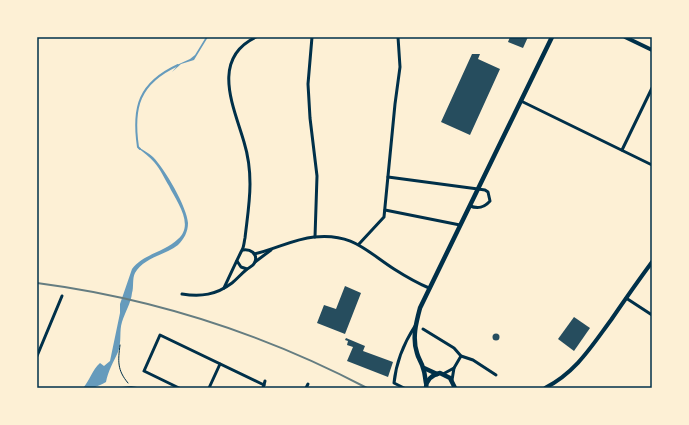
<svg xmlns="http://www.w3.org/2000/svg" width="689" height="425" font-family="'Exo 2',sans-serif">
	<rect width="100%" height="100%" fill="#fdf0d5"/>
	<g fill="#669bbc">
		<path d="M206 37H208L194 60 181 64 172 72 179 64 190 59 195 55Z"/>
		<path d="M138 147C143 150 149 153 153 157 165 169 187 207 188 223 188 232 184 239 178 245 165 255 143 258 135 273 132 279 134 287 132 293 131 303 125 312 122 322 119 331 122 342 118 352 114 361 108 371 106 382 97 387 94 388 83 388 90 380 92 370 100 363L104 366 110 361 120 313V304L132 269C143 254 165 252 178 239 195 224 176 201 169 186 164 178 161 170 154 162 150 157 144 153 138 148Z"/>
	</g>
	<g fill="none" stroke-linecap="round" stroke-linejoin="round">
		<path stroke="#669bbc" stroke-width="2" d="M140 149 138 147C132 107 139 83 178 65"/>
	</g>
	<g fill="#264d5e">
		<path d="M510 37H528L523 48 508 42Z"/>
		<path d="M472 54H480L478 59 500 69 470 135 441 122Z"/>
		<path d="M345 286 361 293 345 334 317 323 324 305 336 309Z"/>
		<path d="M574 317 590 328 574 351 558 339Z"/>
		<circle cx="496" cy="337" r="3.5"/>
		<path d="M346 338 365 346 363 351 393 362 388 377 347 361 353 347 347 345 348 341 345 340Z"/>
	</g>
	<g fill="none" stroke-linecap="round" stroke-linejoin="round">
		<path stroke="#003049" stroke-width="1" d="M120 345C118 361 117 370 128 383"/>
		<path stroke="#003049" stroke-width="1.5" d="M119 388 131 387 139 388"/>
		<g stroke="#003049" stroke-width="3">
			<path d="M312 37 308 84 310 118 317 176 315 237"/>
			<path d="M521 101 652 165"/>
			<path d="M622 150 652 88"/>
			<path d="M388 177 478 189 485 190 488 192 490 201C484 208 478 209 470 206"/>
			<path d="M385 210 460 225"/>
			<path d="M359 244 384 217 395 104 400 67 398 37"/>
			<path d="M254 254C274 250 293 239 314 237 352 233 365 250 394 269 405 276 417 283 429 288"/>
			<path d="M237 261 241 267 247 269"/>
			<path d="M255 262 271 250"/>
			<path d="M224 288C230 275 236 262 242 250 244 247 244 242 245 238 247 220 250 202 250 184 250 170 248 155 244 142 234 107 210 59 256 37"/>
			<path d="M182 294C201 297 216 295 232 283 237 279 241 274 246 270 249 267 253 267 255 262 258 253 250 249 243 250"/>
			<path d="M626 298 652 315"/>
			<path d="M423 329 454 348 461 356 473 360 496 375"/>
			<path d="M37 356 62 296"/>
			<path d="M443 374 454 368"/>
			<path d="M452 380 454 368 461 356"/>
			<path d="M179 388 144 371 160 335 264 385"/>
			<path d="M209 388 220 364"/>
			<path d="M263 388 265 381"/>
			<path d="M306 388 308 384"/>
			<path d="M404 388 394 383C396 363 404 343 415 326"/>
		</g>
		<g stroke="#003049" stroke-width="4">
			<path d="M625 37 652 50"/>
			<path d="M545 388C576 372 591 347 611 320 624 301 638 281 652 262"/>
		</g>
		<g stroke="#003049" stroke-width="4.5">
			<path d="M424 368 437 374"/>
			<path d="M426 383C425 378 425 373 423 368 422 363 418 358 417 353 412 338 416 323 420 308L552 37"/>
			<path d="M426 388C426 380 432 375 440 373L450 378 455 388"/>
		</g>
		<path stroke="#657d81" stroke-width="2" d="M37 283C152 298 264 334 367 388"/>
	</g>
	<rect width="689" height="425" fill="none" stroke="#fdf0d5" stroke-width="76"/>
	<rect x="38" y="38" width="613" height="349" fill="none" stroke="#003049" stroke-width="1.5"/>
</svg>
